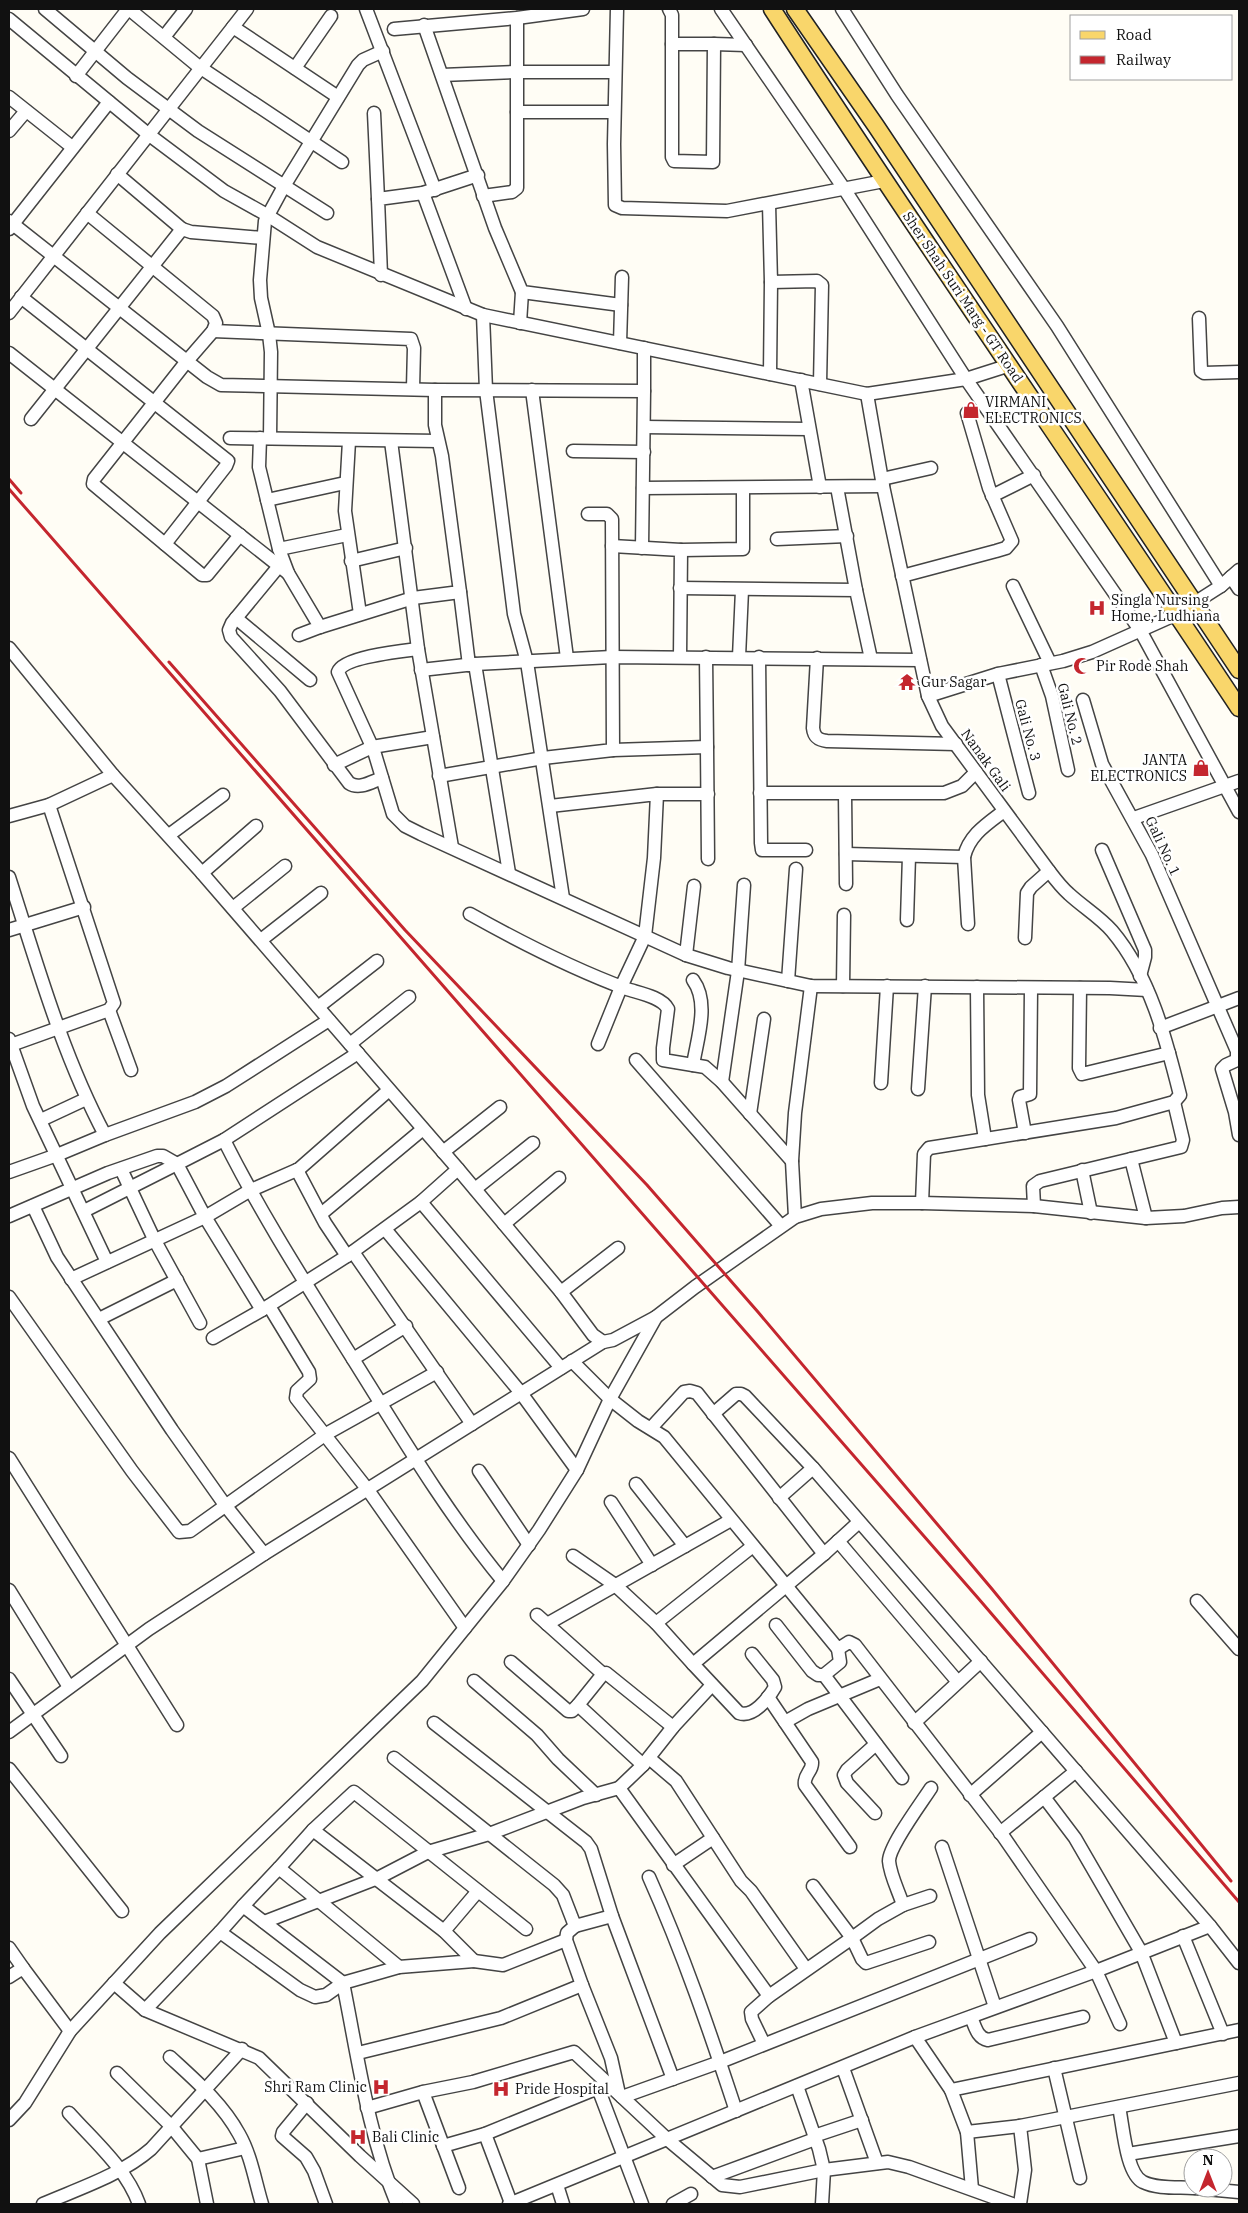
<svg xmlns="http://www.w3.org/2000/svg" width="1248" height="2213" font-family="'IBM Plex Serif',serif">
	<rect width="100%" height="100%" fill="#fffdf5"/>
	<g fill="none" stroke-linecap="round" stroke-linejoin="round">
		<g stroke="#444" stroke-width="15">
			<g id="minor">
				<path d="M45 9 127 78 198 131 327 213"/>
				<path d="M129 9 198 66 342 162"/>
				<path d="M366 9 435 190"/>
				<path d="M617 9 614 144 615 205 622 208 727 211 884 181"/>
				<path d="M669 9 672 15V157L674 161 713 162 714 44 746 45"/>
				<path d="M721 9 845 190 966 379 1140 630 1239 812"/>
				<path d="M842 9 897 95 1057 326 1221 586"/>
				<path d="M9 19 148 134 224 191 267 215 317 247 483 315 867 394 966 379 1010 365"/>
				<path d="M424 25 495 228 522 292 621 305"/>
				<path d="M233 27 247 9"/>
				<path d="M394 29 517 18 583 9"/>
				<path d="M164 37 186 9"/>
				<path d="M672 44H714"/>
				<path d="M295 68 331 16"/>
				<path d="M442 75 516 72H615"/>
				<path d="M76 76 128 9"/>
				<path d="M9 97 72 147"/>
				<path d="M517 112H614"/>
				<path d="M374 113 378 199"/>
				<path d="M9 131 26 111"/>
				<path d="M117 174 182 229"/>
				<path d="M423 193 466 309"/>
				<path d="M483 196 512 192 517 188V18"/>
				<path d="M769 204 771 282 817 281 822 285 820 384"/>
				<path d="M87 213 213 316 216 323 213 331 187 361 94 479 93 484 202 575H207L240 535"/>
				<path d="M9 221 207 377 221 385 435 390 644 391V348"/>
				<path d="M9 229 109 102"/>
				<path d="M381 275 378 199 423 193 478 175"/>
				<path d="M21 297 228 461 226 466 165 544"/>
				<path d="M9 313 233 27 338 97"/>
				<path d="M483 315 486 390 514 614 527 662 563 898"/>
				<path d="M1199 318 1201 371 1204 373 1239 372"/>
				<path d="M520 323 522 292"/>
				<path d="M213 331 411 339 414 348 413 388"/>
				<path d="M620 343 622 277"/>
				<path d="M9 353 288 573"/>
				<path d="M770 374 771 282"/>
				<path d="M801 380 820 487"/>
				<path d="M532 390 567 658"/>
				<path d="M31 419 182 229 191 232 263 238"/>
				<path d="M644 427 809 429"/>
				<path d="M230 438 438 441"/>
				<path d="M260 438 259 467 279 549 288 573 320 627 299 635"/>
				<path d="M270 438 271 352 269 334 261 298 260 280 265 221 284 186 358 65 363 60 383 51"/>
				<path d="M349 441 345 511 360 614"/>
				<path d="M391 441 418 649 452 847"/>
				<path d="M573 451 644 452"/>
				<path d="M882 479 931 468"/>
				<path d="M883 486 928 696 942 726 1049 871C1055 879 1061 887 1069 894 1083 907 1100 917 1112 931 1150 976 1166 1039 1180 1095L1174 1102 1116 1118 929 1148 924 1154 922 1203"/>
				<path d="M837 487 856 590"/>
				<path d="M643 488 883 486 867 394"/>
				<path d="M992 496 1034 475"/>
				<path d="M267 500 345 483"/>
				<path d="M777 539 847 536"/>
				<path d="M612 546 681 550 680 657"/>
				<path d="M642 548 644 391"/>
				<path d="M279 549 347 535"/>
				<path d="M681 550 743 549V488"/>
				<path d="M351 561 406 548"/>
				<path d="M279 566 232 623 229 630 231 637 280 691 349 783C359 790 371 782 382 778"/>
				<path d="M902 576 996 551 1006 548 1012 541 989 488 967 413"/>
				<path d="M1231 577 1239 589"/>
				<path d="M1013 586 1050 663"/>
				<path d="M680 588 856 590 871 659"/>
				<path d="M460 592 469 665"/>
				<path d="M236 618 310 680"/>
				<path d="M320 627 413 598 460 592 442 456 435 425V390"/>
				<path d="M9 648 113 775 202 873 458 1169 561 1292 593 1335 603 1342"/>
				<path d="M418 649C402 651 343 657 338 672L374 751 393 814 405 826 421 834 686 955 728 968 811 986 1110 988 1147 990"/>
				<path d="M706 657 707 747"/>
				<path d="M739 657 742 590"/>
				<path d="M759 657 761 843 762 850H806"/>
				<path d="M817 658 813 728C814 737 818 740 827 741L956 744"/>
				<path d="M475 664 612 657 920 660"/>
				<path d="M1041 665 1052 696 1068 770"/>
				<path d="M421 670 475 664 509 873"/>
				<path d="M998 674 1029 793"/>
				<path d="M928 696 998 674 1063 661 1092 652 1177 614 1221 586 1239 570"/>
				<path d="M1083 700 1102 764 1152 855 1237 1051V1060L1226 1065 1222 1069 1235 1112 1239 1135"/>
				<path d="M613 750 707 747 708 859"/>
				<path d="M334 765 372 747 433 737"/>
				<path d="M439 776 543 758 613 750 612 519 607 514H588"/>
				<path d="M760 793H944L962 786 976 772"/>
				<path d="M657 794H708"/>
				<path d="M845 794 846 884"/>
				<path d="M550 806 657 794 654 858 645 936 621 987 598 1044"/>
				<path d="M9 816 49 805 113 775"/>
				<path d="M1134 818 1239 781"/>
				<path d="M169 835 223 795"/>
				<path d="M1102 850 1145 950V957L1140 976"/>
				<path d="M846 854 964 857"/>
				<path d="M202 873 256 826"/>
				<path d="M9 877C37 964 62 1054 105 1135"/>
				<path d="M233 908 285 866"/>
				<path d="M470 914C520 942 573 969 627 989 639 993 662 997 668 1009L663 1048V1060L705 1067 722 1082 792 1161"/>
				<path d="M907 920 909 856"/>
				<path d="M968 924 964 857C969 835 987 824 1004 811"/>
				<path d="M9 930 84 907"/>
				<path d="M1025 938 1027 893 1031 887 1049 871"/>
				<path d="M261 940 321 893"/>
				<path d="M686 955 694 886"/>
				<path d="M788 981 796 869"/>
				<path d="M843 986 844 915"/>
				<path d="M977 987 978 1095 985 1139"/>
				<path d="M1080 988 1079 1068 1082 1074 1169 1053"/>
				<path d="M318 1007 377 961"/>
				<path d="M109 1010 131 1070"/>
				<path d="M1160 1028 1239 998"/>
				<path d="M9 1039 33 1106 107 1262"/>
				<path d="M350 1044 409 997"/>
				<path d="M11 1045 109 1010 114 1003 49 805"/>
				<path d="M358 1053 224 1140 177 1164 205 1217 262 1310 347 1256 421 1202 561 1368"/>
				<path d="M636 1060 781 1226"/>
				<path d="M693 1065C697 1039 710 1003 693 980"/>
				<path d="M722 1082 738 971 744 885"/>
				<path d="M881 1083 887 986"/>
				<path d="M918 1089 925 986"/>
				<path d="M750 1114 764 1019"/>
				<path d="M41 1120 86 1099"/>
				<path d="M1025 1133 1019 1100 1020 1097 1030 1094 1031 989"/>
				<path d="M224 1140C262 1216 308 1287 353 1359 400 1434 446 1512 503 1581"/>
				<path d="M443 1152 500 1107"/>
				<path d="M1131 1159 1146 1218"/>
				<path d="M121 1169 154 1239 200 1323"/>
				<path d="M297 1170 325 1223 347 1256"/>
				<path d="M1082 1170 1091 1213"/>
				<path d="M9 1172 57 1155 105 1135 195 1102 226 1086 329 1020"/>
				<path d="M475 1189 533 1143"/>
				<path d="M421 1202 458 1169"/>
				<path d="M33 1206 57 1257 172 1430 225 1505 264 1554"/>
				<path d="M1034 1206 1033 1186 1040 1181 1181 1147 1183 1140 1174 1102"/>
				<path d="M321 1214 423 1129"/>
				<path d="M9 1216 108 1173 157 1156H163L177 1164 84 1211"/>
				<path d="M795 1217 792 1161 795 1113 811 986"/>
				<path d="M504 1224 559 1178"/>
				<path d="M385 1229 521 1393 577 1470"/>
				<path d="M353 1252 472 1424"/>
				<path d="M71 1279 205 1217 249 1191 299 1169 389 1090"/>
				<path d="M561 1292 618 1248"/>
				<path d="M9 1297 132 1471 179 1532 190 1531 326 1434 437 1372"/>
				<path d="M269 1306 309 1372 310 1379 297 1391 296 1398 368 1490 465 1628"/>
				<path d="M99 1319 177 1280"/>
				<path d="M213 1338 262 1310"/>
				<path d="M353 1359 406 1326"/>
				<path d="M572 1361 610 1399 638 1421 664 1437 838 1649 849 1642 855 1645 1003 1836 1096 1971 1120 2024"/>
				<path d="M713 1414 736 1394H741L745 1396 813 1468 1210 1926 1239 1963"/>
				<path d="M651 1428 684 1392 690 1391 697 1393 824 1554"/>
				<path d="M9 1458 177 1725"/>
				<path d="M479 1471 529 1545"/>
				<path d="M636 1484 685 1546"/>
				<path d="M779 1498 813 1468"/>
				<path d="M611 1502 652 1565"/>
				<path d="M838 1541 958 1682"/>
				<path d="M573 1556 615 1585 656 1623 693 1664"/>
				<path d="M9 1590 69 1687"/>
				<path d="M1197 1601 1239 1649"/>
				<path d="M537 1615 603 1674"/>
				<path d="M656 1623 753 1546"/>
				<path d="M547 1624 731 1520"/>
				<path d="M776 1625 812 1671 818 1675H824L840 1662 838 1649"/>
				<path d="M752 1654 773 1680 775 1687C768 1699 753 1718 739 1713L693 1664 824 1554 859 1522"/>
				<path d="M511 1662 568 1711H572L578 1705 643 1765"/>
				<path d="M824 1675 902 1778"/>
				<path d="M9 1679 61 1756"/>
				<path d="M474 1681 537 1735 558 1759 596 1795"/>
				<path d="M768 1697 812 1762C813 1771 803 1775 805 1785L850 1847"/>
				<path d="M578 1705 603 1674 606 1673 673 1727"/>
				<path d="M785 1722 808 1709 880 1679"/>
				<path d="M434 1723 586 1842 591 1849 612 1916 673 2079"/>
				<path d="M914 1723 981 1661"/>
				<path d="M9 1732 149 1629 264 1554 603 1342 613 1340 656 1317"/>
				<path d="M394 1758 554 1885 563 1895 575 1926 612 1916"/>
				<path d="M649 1758 676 1781 741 1881 751 1891 806 1969"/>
				<path d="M9 1769 122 1911"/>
				<path d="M619 1788 643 1765 673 1727 712 1685"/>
				<path d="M970 1795 1042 1732"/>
				<path d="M1044 1797 1075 1838 1141 1952 1176 2043"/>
				<path d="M875 1813 847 1783 844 1775 847 1770 876 1744"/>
				<path d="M1000 1833 1076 1771"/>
				<path d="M942 1847 995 2007"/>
				<path d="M673 1865 713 1838"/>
				<path d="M279 1868 313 1830 354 1792 526 1929"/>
				<path d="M649 1877C683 1953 710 2032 736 2111"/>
				<path d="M813 1886 852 1938 878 1919 903 1905"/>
				<path d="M930 1896 903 1905C899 1892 890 1875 889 1861 889 1846 922 1802 931 1788"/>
				<path d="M243 1906 279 1868 399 1967"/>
				<path d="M264 1922 378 1878 428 1852 489 1834 583 1798 619 1788 769 1996 751 2012 752 2019 764 2044"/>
				<path d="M1210 1926 1096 1971 915 2037 951 2090 1239 2030"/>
				<path d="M444 1931 478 1891"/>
				<path d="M220 1932 243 1906 343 1983C358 2057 368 2134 397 2204"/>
				<path d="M1183 1936 1223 2034"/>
				<path d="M9 1948 23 1968"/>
				<path d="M474 1961 503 1965 566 1940"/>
				<path d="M9 1977 23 1968 70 2031"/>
				<path d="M114 1983 145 2010 259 2058 360 2156 413 2204"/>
				<path d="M582 1985 611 2058 619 2094"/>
				<path d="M769 1996 852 1938 862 1959 866 1963 929 1942"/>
				<path d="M145 2010 220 1932 300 1990 315 1997 326 1995 343 1983 399 1967 474 1961 444 1931 313 1830"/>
				<path d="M971 2017C975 2026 977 2038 988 2040L1083 2017"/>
				<path d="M358 2053 501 2018 582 1985 566 1940 567 1933 575 1926"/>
				<path d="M170 2057C195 2080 222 2103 239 2134 251 2155 255 2181 262 2204"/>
				<path d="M843 2068 877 2163"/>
				<path d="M1054 2068 1080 2178"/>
				<path d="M117 2073 171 2126 198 2159 207 2204"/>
				<path d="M797 2086 819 2149 824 2170 822 2204"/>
				<path d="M951 2090 967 2132 1020 2126 1239 2083"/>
				<path d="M423 2092 459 2188"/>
				<path d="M622 2097 720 2062 1030 1939"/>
				<path d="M307 2103 283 2132 282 2136 306 2157 314 2171 326 2204"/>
				<path d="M1119 2107C1123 2125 1126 2174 1143 2182 1157 2189 1178 2187 1193 2188"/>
				<path d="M367 2108 423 2092 473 2082 574 2052 667 2139 722 2185 740 2187 824 2170 888 2162 909 2167 1012 2204"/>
				<path d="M69 2113C94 2141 126 2168 139 2204"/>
				<path d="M9 2120 25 2103 70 2031 160 1933 422 1681 503 1581 539 1530 577 1470 610 1399 656 1317 695 1287 795 1217 821 1209 872 1203H922L1034 1206 1146 1218 1184 1216 1222 1208 1239 1207"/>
				<path d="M967 2132 972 2189"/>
				<path d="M485 2134 511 2203"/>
				<path d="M814 2136 862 2120"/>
				<path d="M443 2146 485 2134 598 2088 642 2204"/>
				<path d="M1128 2154 1239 2136"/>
				<path d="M198 2159 245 2148"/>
				<path d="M712 2177 815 2139"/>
				<path d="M557 2185 563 2204"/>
				<path d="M1195 2188 1239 2192"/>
				<path d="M43 2204C80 2188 121 2175 151 2149L242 2049"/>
				<path d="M509 2204 915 2037"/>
				<path d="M673 2204 691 2194"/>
				<path d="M1020 2204 1025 2170 1020 2126"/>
			</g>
		</g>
		<g stroke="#222" stroke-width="19">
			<g id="major">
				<path d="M772 9C924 244 1084 474 1239 708"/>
				<path d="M795 9 876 126 1239 670"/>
			</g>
		</g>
		<use href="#minor" stroke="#fff" stroke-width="12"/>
		<use href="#major" stroke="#f9d66b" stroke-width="16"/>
		<g stroke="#c4262e" stroke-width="3">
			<path d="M9 479 21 493"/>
			<path d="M9 489 978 1598 1239 1902"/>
			<path d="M169 662 405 930 647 1185 758 1312 992 1589 1231 1881"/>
		</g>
	</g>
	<defs>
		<g id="shop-bare" transform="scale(1.35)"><path d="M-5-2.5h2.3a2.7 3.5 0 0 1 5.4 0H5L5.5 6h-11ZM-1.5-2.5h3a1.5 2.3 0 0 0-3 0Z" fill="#c4262e" stroke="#fff" stroke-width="2.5" paint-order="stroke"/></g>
		<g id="hospital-bare" transform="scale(1.35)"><path d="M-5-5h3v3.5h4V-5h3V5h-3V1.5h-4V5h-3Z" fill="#c4262e" stroke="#fff" stroke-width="2.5" paint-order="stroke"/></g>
		<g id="mosque-bare" transform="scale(1.35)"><path d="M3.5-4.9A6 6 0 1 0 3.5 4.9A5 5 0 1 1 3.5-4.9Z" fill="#c4262e" stroke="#fff" stroke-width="2.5" paint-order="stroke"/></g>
		<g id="temple-bare" transform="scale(1.35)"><path d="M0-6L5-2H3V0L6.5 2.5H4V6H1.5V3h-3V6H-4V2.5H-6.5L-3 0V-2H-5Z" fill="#c4262e" stroke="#fff" stroke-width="2.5" paint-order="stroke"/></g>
	</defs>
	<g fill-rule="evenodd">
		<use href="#shop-bare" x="971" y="410"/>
		<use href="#hospital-bare" x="1097" y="608"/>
		<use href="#mosque-bare" x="1082" y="666"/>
		<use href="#temple-bare" x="907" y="682"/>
		<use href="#shop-bare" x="1201" y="768"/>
		<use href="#hospital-bare" x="381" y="2087"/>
		<use href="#hospital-bare" x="501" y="2089"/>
		<use href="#hospital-bare" x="358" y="2137"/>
	</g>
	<g text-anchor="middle" stroke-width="5" stroke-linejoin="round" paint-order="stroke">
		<g font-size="14" fill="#111" stroke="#fff">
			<text transform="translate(963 297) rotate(56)" y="5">Sher Shah Suri Marg - GT Road</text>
			<text transform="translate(1070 714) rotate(76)" y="5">Gali No. 2</text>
			<text transform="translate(1028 730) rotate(75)" y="5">Gali No. 3</text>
			<text transform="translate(986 760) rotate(54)" y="5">Nanak Gali</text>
			<text transform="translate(1163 846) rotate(65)" y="5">Gali No. 1</text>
		</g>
		<g font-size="14" fill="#111" stroke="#fff" text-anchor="start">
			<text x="985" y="407">VIRMANI<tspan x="985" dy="16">ELECTRONICS</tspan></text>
			<text x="1111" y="605">Singla Nursing<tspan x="1111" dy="16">Home, Ludhiana</tspan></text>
			<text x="1096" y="671">Pir Rode Shah</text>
			<text x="921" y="687">Gur Sagar</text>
			<text x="1187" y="765" text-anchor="end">JANTA<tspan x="1187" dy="16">ELECTRONICS</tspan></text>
			<text x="367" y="2092" text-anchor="end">Shri Ram Clinic</text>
			<text x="515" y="2094">Pride Hospital</text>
			<text x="372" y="2142">Bali Clinic</text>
		</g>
	</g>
	<rect width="1248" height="2213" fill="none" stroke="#111111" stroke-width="20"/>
	<rect x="1070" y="15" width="162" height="65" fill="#ffffff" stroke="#a0a0a0"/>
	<rect x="1080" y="31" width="25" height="8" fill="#f9d66b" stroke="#a0a0a0"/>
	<text x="1116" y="40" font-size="15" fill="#111111">Road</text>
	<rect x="1080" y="56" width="25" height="8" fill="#c4262e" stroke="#a0a0a0"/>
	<text x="1116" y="65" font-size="15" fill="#111111">Railway</text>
	<g transform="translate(1208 2173)"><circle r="24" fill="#ffffff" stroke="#a0a0a0"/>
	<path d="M0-4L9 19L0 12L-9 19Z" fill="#c4262e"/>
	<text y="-8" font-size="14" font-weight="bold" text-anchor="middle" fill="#111111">N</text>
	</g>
</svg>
